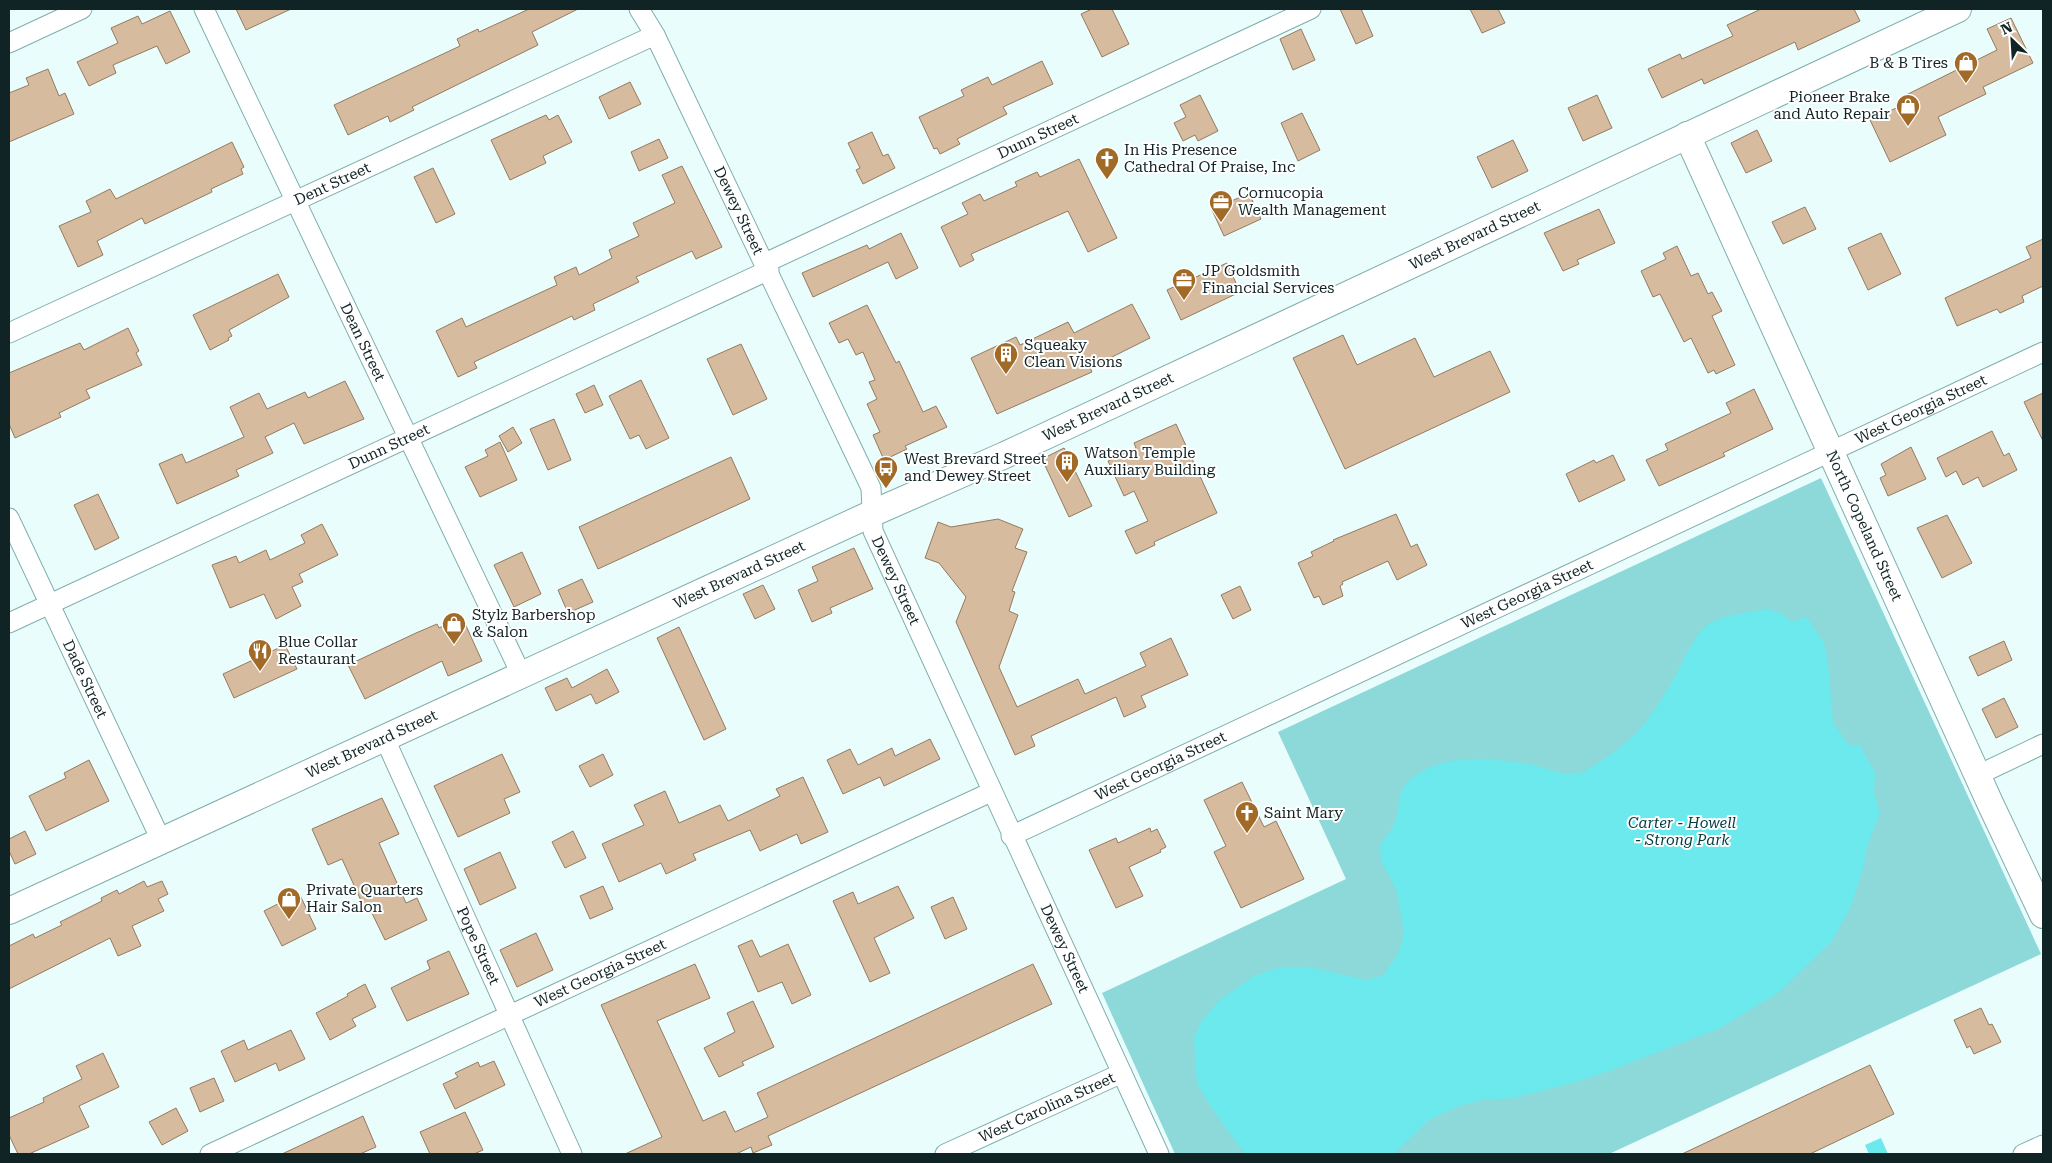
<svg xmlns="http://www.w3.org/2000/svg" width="2052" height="1163" font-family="'Roboto Serif',serif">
	<rect width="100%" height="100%" fill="#eafdfd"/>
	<path fill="#8dd8d9" d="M1821 478 2041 954 1609 1154H1175L1102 993 1346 879 1278 732Z"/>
	<g fill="#6be9ec">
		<path d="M1768 609 1783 614 1791 622 1807 617 1824 643 1828 663 1833 723 1849 745H1860L1875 773 1874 793 1880 813 1867 847 1863 869 1851 906 1832 941 1779 992 1720 1028 1609 1071 1573 1083 1513 1098 1482 1100 1459 1106 1429 1120 1394 1154H1245L1212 1109 1197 1083 1194 1039 1202 1020 1220 1000 1254 976 1280 967H1309L1367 980 1383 975 1398 954 1404 934 1397 891 1381 861 1380 845C1387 836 1394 828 1397 816 1400 805 1398 793 1406 784 1436 752 1489 758 1529 764 1548 767 1568 781 1587 770 1631 743 1644 729 1670 685 1679 671 1694 635 1706 626 1721 615 1750 612 1768 609Z"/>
		<path d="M1881 1138 1888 1154H1869L1865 1145Z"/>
	</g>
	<g fill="#d7bb9f" stroke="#947a5f">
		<path d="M236 9H291L246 30Z"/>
		<path d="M529 9H578L532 32 538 45 412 107 414 110 390 122 388 116 348 135 334 105 460 46 457 39 478 29 479 32Z"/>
		<path d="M1092 9H1112L1129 44 1102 57 1081 14Z"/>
		<path d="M1340 9H1361L1373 36 1356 44Z"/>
		<path d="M1470 9H1498L1505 23 1482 33Z"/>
		<path d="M1761 9H1854L1860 21 1798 50 1795 42 1704 84 1702 79 1662 98 1648 69 1680 54 1682 59 1733 36 1727 25Z"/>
		<path d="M170 11 190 52 166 64 157 46 113 65 116 73 89 86 77 62 118 43 111 28 138 16 142 24Z"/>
		<path d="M2011 18 2033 63 1983 87 1986 94 1938 117 1946 135 1890 162 1870 120 1905 104 1902 97 1997 50 1987 29Z"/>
		<path d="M1301 29 1315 60 1293 70 1280 39Z"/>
		<path d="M1042 61 1053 84 1003 107 1007 114 957 139 960 144 940 154 937 148 934 149 919 117 964 96 961 90 988 77 992 85Z"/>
		<path d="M48 69 59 96 65 93 74 114 9 142V93L29 85 26 78Z"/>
		<path d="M630 82 641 104 609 119 599 97Z"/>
		<path d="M1200 95 1218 131 1198 141 1195 135 1183 141 1174 123 1186 117 1180 105Z"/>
		<path d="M1597 95 1612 128 1583 141 1568 108Z"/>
		<path d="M1302 113 1320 150 1298 161 1281 123Z"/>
		<path d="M546 115 549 120 558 115 572 142 543 156 546 163 510 180 491 140Z"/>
		<path d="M1757 130 1772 161 1746 173 1731 143Z"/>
		<path d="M872 132 883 156 888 154 895 168 863 184 856 170 860 168 848 143Z"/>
		<path d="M659 139 668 158 639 171 631 152Z"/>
		<path d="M1513 140 1528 171 1492 188 1477 157Z"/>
		<path d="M232 142 244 167 241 169 243 174 211 189 212 192 145 224 142 218 97 241 103 255 78 267 59 226 91 212 86 201 110 189 116 199Z"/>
		<path d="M1079 159 1117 238 1088 252 1068 211 971 254 974 260 960 267 941 227 968 214 962 203 980 194 984 201 1017 186 1015 182 1037 172 1040 177Z"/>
		<path d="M682 166 722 247 696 259 692 251 636 277 639 282 593 304 595 310 574 320 572 316 474 362 477 368 458 377 436 331 462 318 466 327 557 285 554 277 576 267 579 275 612 258 609 250 639 236 633 223 675 203 662 175Z"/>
		<path d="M433 168 455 214 436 223 414 177Z"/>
		<path d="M1249 193 1261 219 1224 236 1212 210Z"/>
		<path d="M1805 207 1816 229 1783 244 1772 222Z"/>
		<path d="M1599 209 1615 243 1577 260 1579 264 1563 271 1544 233Z"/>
		<path d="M901 233 918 268 896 279 888 262 813 297 802 273 867 245 869 249Z"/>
		<path d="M1881 233 1901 274 1868 290 1848 248Z"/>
		<path d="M2043 239V286L2022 296 2024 302 2000 313 1997 309 1957 326 1945 298 2031 258 2026 247Z"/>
		<path d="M1677 246 1691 276 1698 273 1708 294 1712 292 1722 311 1712 316 1735 365 1716 374 1714 370 1708 373 1691 338 1684 342 1660 294 1653 297 1641 271 1666 259 1663 253Z"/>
		<path d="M1227 263 1240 292 1181 320 1167 290Z"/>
		<path d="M278 274 289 297 229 330 232 336 228 338 229 340 210 350 193 315Z"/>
		<path d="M1132 304 1150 338 1090 368 1092 372 997 414 971 358 1016 337 1020 345 1068 322 1074 333Z"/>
		<path d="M867 305 896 363 899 361 923 412 936 406 947 427 905 446 907 449 884 460 873 435 880 432 867 404 877 399 869 382 875 380 863 352 856 355 848 339 839 343 829 323Z"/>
		<path d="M128 328 139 351 136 353 142 365 86 390 90 398 59 413 61 417 15 438 9 424V373L80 343 84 350Z"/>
		<path d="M1343 335 1357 365 1415 338 1434 377 1490 351 1510 392 1345 469 1293 358Z"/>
		<path d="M741 344 767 399 733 415 707 359Z"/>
		<path d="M641 380 669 438 646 449 639 435 630 439 609 396Z"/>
		<path d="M345 381 364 419 304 444 294 423 265 437 273 453 236 470 239 476 177 504 159 464 182 454 186 463 244 437 230 407 259 393 267 409 305 392 308 398Z"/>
		<path d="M594 385 603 405 585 413 576 394Z"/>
		<path d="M1754 389 1773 429 1723 453 1725 456 1659 486 1646 460 1668 450 1665 444 1731 413 1726 403Z"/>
		<path d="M2043 393V441L2024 402Z"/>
		<path d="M554 419 571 460 548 470 530 429Z"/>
		<path d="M1176 424 1217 513 1154 542 1155 545 1136 554 1125 531 1148 521 1134 491 1124 496 1108 461 1136 448 1134 443Z"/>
		<path d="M513 427 522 443 508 452 499 436Z"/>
		<path d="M1992 431 2004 456 2009 453 2017 470 1983 487 1978 477 1963 485 1956 471 1946 477 1937 458Z"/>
		<path d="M500 442 517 480 480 497 465 467 488 456 485 450Z"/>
		<path d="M1911 447 1926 479 1888 496 1880 478 1886 475 1881 464Z"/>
		<path d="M1064 448 1092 506 1069 517 1042 459Z"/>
		<path d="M1613 455 1625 480 1579 502 1566 474 1594 460 1596 463Z"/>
		<path d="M731 457 750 499 598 569 579 527Z"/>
		<path d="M98 494 119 538 95 550 74 505Z"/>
		<path d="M1396 514 1411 547 1417 544 1427 565 1397 580 1388 561 1342 582 1343 584 1340 586 1343 596 1323 605 1319 596 1314 598 1298 563 1313 556 1311 552 1334 541 1333 540Z"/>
		<path d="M1947 515 1972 563 1942 578 1917 528Z"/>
		<path d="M998 519 1023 529 1015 548 1027 552 1012 591 1015 592 1009 611 1018 615 999 667 1017 707 1078 679 1085 694 1146 666 1140 653 1171 638 1188 675 1141 696 1146 707 1124 717 1116 697 1031 736 1035 746 1015 755 956 622 966 597 939 563 925 558 938 522 951 527Z"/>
		<path d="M322 524 338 555 299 574 303 582 292 587 301 606 276 619 264 594 230 608 212 565 236 556 239 563 266 550 270 560 305 543 301 535Z"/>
		<path d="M854 548 873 589 830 608 832 613 812 622 798 590 818 581 812 567Z"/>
		<path d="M522 552 541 594 514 607 494 565Z"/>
		<path d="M582 579 593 602 568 613 558 590Z"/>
		<path d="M763 585 775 609 755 619 743 594Z"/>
		<path d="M1240 586 1251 610 1233 619 1221 595Z"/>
		<path d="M462 617 482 661 448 676 442 661 365 699 348 665 416 633 437 624 439 628Z"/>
		<path d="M679 627 726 729 704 740 657 638Z"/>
		<path d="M2004 641 2012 660 1978 676 1969 657Z"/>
		<path d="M285 645 297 669 234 698 223 674Z"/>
		<path d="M607 669 619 692 596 704 591 694 556 711 545 688 567 678 572 688Z"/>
		<path d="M2004 698 2018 727 1996 738 1982 709Z"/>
		<path d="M930 739 940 759 884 786 880 777 843 794 827 760 850 749 858 765 892 748 895 756Z"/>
		<path d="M502 754 520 792 504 799 510 813 458 837 434 786Z"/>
		<path d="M603 754 613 775 590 787 579 766Z"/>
		<path d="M89 760 109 801 46 831 29 796 66 778 64 773Z"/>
		<path d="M803 777 828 832 801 844 797 834 760 851 750 830 693 854 696 860 666 874 661 863 619 882 602 844 644 825 634 805 665 791 679 823 720 805 728 821 780 796 776 789Z"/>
		<path d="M1242 782 1264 827 1276 821 1304 879 1241 908 1214 852 1226 846 1204 800Z"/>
		<path d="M382 798 399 834 379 843 406 903 417 898 427 920 385 940 367 903 363 905 342 859 328 865 312 829Z"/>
		<path d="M1150 828 1151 832 1157 829 1166 847 1160 850 1161 852 1129 867 1143 896 1116 908 1089 850 1116 838 1118 843Z"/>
		<path d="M25 831 36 854 15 864 9 851V839Z"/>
		<path d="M573 831 586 858 565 868 552 842Z"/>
		<path d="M500 852 516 888 480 905 464 869Z"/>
		<path d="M144 881 147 887 162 881 168 894 158 899 164 911 132 926 141 946 118 956 110 938 9 989V946L33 934 35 938 62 925 60 922 102 901 101 898 117 890 119 894Z"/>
		<path d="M603 886 613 909 590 919 580 896Z"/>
		<path d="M898 886 914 918 874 938 890 973 870 982 833 901 853 892 858 904Z"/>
		<path d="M299 893 316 929 282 946 264 911Z"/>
		<path d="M953 897 967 929 945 939 931 907Z"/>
		<path d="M536 933 553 970 517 987 500 950Z"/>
		<path d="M752 940 760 957 788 944 811 995 792 1004 782 982 758 992 738 946Z"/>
		<path d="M449 951 469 994 407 1021 391 988 430 969 427 961Z"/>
		<path d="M695 964 710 998 657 1021 703 1121 725 1111 735 1132 768 1117 757 1093 1033 964 1052 1004 768 1136 772 1145 753 1153 751 1147 736 1154H625L662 1137 601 1005Z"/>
		<path d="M365 984 376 1007 352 1019 356 1026 330 1040 316 1013 348 996 347 994Z"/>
		<path d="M753 1001 774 1047 742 1062 744 1065 719 1077 704 1048 735 1032 727 1013Z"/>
		<path d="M1981 1008 1989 1025 1992 1024 2001 1042 1974 1054 1970 1046 1967 1048 1954 1020Z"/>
		<path d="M291 1030 305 1059 279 1071 276 1063 235 1082 221 1051 244 1040 248 1050Z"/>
		<path d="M103 1053 119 1087 79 1106 89 1127 29 1154H18L9 1135V1118L44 1102 43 1098 82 1079 76 1066Z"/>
		<path d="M494 1061 505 1085 455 1109 443 1084 458 1077 455 1073 478 1062 480 1067Z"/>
		<path d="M1870 1065 1894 1114 1810 1154H1682Z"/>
		<path d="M214 1078 224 1101 200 1112 190 1088Z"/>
		<path d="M176 1108 188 1131 162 1145 149 1122Z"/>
		<path d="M465 1112 483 1150 474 1154H430L420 1132Z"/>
		<path d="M363 1116 376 1147 360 1154H282Z"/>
	</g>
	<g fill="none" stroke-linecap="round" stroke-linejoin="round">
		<g stroke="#7faeaf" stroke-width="21">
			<g id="street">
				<path id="s1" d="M204 9 521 674"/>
				<path id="s2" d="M639 9 655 35 871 488 873 531 1159 1154"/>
				<path d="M9 43 82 9"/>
				<path id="s3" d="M765 263 1311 9"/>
				<path id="s4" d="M9 333 655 35"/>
				<path id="s5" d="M9 518 161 840"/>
				<path id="s6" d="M9 623 769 270"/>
				<path id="s7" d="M384 737 572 1154"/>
				<path d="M1978 775 2043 744"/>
				<path id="s8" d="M1011 836 2043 352"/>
				<path id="s9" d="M210 1154 991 792"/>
				<path id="s10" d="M945 1154 1122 1073"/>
				<path d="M2023 1154 2043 1145"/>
			</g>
		</g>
		<g stroke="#7faeaf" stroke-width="28">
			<g id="secondary">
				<path id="s11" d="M1687 135 1990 803 2043 915"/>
				<path id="s12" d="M9 911 873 513 1005 455 1958 9"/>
			</g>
		</g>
		<use href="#street" stroke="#fff" stroke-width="19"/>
		<use href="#secondary" stroke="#fff" stroke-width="26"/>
	</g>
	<defs>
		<g id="shop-pin" transform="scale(1.25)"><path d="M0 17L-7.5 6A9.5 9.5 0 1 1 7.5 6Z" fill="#a16a26" stroke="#fff"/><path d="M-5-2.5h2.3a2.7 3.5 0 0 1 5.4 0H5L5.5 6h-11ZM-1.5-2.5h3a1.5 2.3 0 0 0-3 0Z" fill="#fff"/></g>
		<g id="church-pin" transform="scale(1.25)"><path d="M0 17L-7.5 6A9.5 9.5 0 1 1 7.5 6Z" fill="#a16a26" stroke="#fff"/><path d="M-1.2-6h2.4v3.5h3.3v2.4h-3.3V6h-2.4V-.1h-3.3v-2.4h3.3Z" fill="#fff"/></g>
		<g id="office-pin" transform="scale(1.25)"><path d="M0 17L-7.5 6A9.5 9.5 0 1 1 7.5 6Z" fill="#a16a26" stroke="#fff"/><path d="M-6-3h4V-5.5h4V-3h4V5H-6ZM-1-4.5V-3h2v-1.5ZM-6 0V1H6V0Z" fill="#fff"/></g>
		<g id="building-pin" transform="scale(1.25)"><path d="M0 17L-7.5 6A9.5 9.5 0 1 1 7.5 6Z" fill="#a16a26" stroke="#fff"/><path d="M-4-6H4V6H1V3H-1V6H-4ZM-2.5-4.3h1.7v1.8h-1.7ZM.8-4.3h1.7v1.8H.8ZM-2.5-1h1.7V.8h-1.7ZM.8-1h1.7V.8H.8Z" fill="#fff"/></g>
		<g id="bus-pin" transform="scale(1.25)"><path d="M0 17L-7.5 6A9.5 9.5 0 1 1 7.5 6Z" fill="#a16a26" stroke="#fff"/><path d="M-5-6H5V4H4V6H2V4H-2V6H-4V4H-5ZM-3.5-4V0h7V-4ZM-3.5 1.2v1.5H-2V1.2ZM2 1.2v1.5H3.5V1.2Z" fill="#fff"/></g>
		<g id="restaurant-pin" transform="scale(1.25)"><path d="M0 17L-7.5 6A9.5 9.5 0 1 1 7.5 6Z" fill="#a16a26" stroke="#fff"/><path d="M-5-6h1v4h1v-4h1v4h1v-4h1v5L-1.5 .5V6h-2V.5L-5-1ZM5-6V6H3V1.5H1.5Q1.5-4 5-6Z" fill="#fff"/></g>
	</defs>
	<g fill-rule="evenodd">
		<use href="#shop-pin" x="1966" y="63"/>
		<use href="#shop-pin" x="1908" y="106"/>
		<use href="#church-pin" x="1107" y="159"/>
		<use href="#office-pin" x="1221" y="202"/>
		<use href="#office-pin" x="1184" y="280"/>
		<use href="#building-pin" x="1006" y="354"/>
		<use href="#building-pin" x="1067" y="462"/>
		<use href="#bus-pin" x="886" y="468"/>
		<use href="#shop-pin" x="454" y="624"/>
		<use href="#restaurant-pin" x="260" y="651"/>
		<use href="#church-pin" x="1247" y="813"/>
		<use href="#shop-pin" x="289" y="899"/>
	</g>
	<g text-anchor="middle" stroke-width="4" stroke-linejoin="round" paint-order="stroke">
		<g font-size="15" fill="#112425" stroke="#fff" text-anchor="start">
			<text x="1948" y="68" text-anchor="end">B &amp; B Tires</text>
			<text x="1890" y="102" text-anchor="end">Pioneer Brake<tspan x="1890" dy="17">and Auto Repair</tspan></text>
			<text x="1124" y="155">In His Presence<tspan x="1124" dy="17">Cathedral Of Praise, Inc</tspan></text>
			<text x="1238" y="198">Cornucopia<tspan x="1238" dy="17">Wealth Management</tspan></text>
			<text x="1202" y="276">JP Goldsmith<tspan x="1202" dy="17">Financial Services</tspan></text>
			<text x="1024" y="350">Squeaky<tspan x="1024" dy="17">Clean Visions</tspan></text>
			<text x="1084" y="458">Watson Temple<tspan x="1084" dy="17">Auxiliary Building</tspan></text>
			<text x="904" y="464">West Brevard Street<tspan x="904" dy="17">and Dewey Street</tspan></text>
			<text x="472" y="620">Stylz Barbershop<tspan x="472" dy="17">&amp; Salon</tspan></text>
			<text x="278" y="647">Blue Collar<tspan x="278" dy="17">Restaurant</tspan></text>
			<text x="1264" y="818">Saint Mary</text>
			<text x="306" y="895">Private Quarters<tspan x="306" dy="17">Hair Salon</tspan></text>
		</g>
		<g font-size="15" fill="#112425" stroke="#fff">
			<text dy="5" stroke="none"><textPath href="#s3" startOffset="301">Dunn Street</textPath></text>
			<text dy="5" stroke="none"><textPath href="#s4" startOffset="356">Dent Street</textPath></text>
			<text dy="5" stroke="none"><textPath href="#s2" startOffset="225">Dewey Street</textPath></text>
			<text dy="5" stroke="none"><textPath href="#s12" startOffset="1614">West Brevard Street</textPath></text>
			<text dy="5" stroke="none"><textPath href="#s1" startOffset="369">Dean Street</textPath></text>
			<text dy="5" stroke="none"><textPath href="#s12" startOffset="1209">West Brevard Street</textPath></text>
			<text dy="5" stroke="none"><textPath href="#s8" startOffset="1005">West Georgia Street</textPath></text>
			<text dy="5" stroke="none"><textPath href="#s6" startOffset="419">Dunn Street</textPath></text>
			<text dy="5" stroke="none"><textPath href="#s11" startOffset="429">North Copeland Street</textPath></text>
			<text dy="5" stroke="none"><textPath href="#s12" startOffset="804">West Brevard Street</textPath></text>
			<text dy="5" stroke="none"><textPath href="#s2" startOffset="630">Dewey Street</textPath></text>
			<text dy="5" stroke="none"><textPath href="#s8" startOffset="570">West Georgia Street</textPath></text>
			<text dy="5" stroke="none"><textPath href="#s5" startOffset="178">Dade Street</textPath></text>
			<text dy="5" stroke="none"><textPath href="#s12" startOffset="399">West Brevard Street</textPath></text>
			<text dy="5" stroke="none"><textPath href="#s8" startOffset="165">West Georgia Street</textPath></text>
			<text dy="5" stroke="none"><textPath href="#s7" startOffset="229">Pope Street</textPath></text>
			<text dy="5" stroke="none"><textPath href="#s2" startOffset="1035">Dewey Street</textPath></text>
			<text dy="5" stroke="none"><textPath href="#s9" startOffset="430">West Georgia Street</textPath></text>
			<text dy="5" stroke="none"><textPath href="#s10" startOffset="112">West Carolina Street</textPath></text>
		</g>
		<g font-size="15" font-style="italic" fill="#003d3f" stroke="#fff">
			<text x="1682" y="828">Carter - Howell<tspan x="1682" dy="17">- Strong Park</tspan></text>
		</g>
	</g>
	<rect width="2052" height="1163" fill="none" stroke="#112425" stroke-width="20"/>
	<g transform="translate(2012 40) rotate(335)" stroke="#ffffff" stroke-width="4" paint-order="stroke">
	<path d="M0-4L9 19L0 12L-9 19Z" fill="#112425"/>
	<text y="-8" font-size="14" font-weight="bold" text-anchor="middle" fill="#112425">N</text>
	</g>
</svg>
